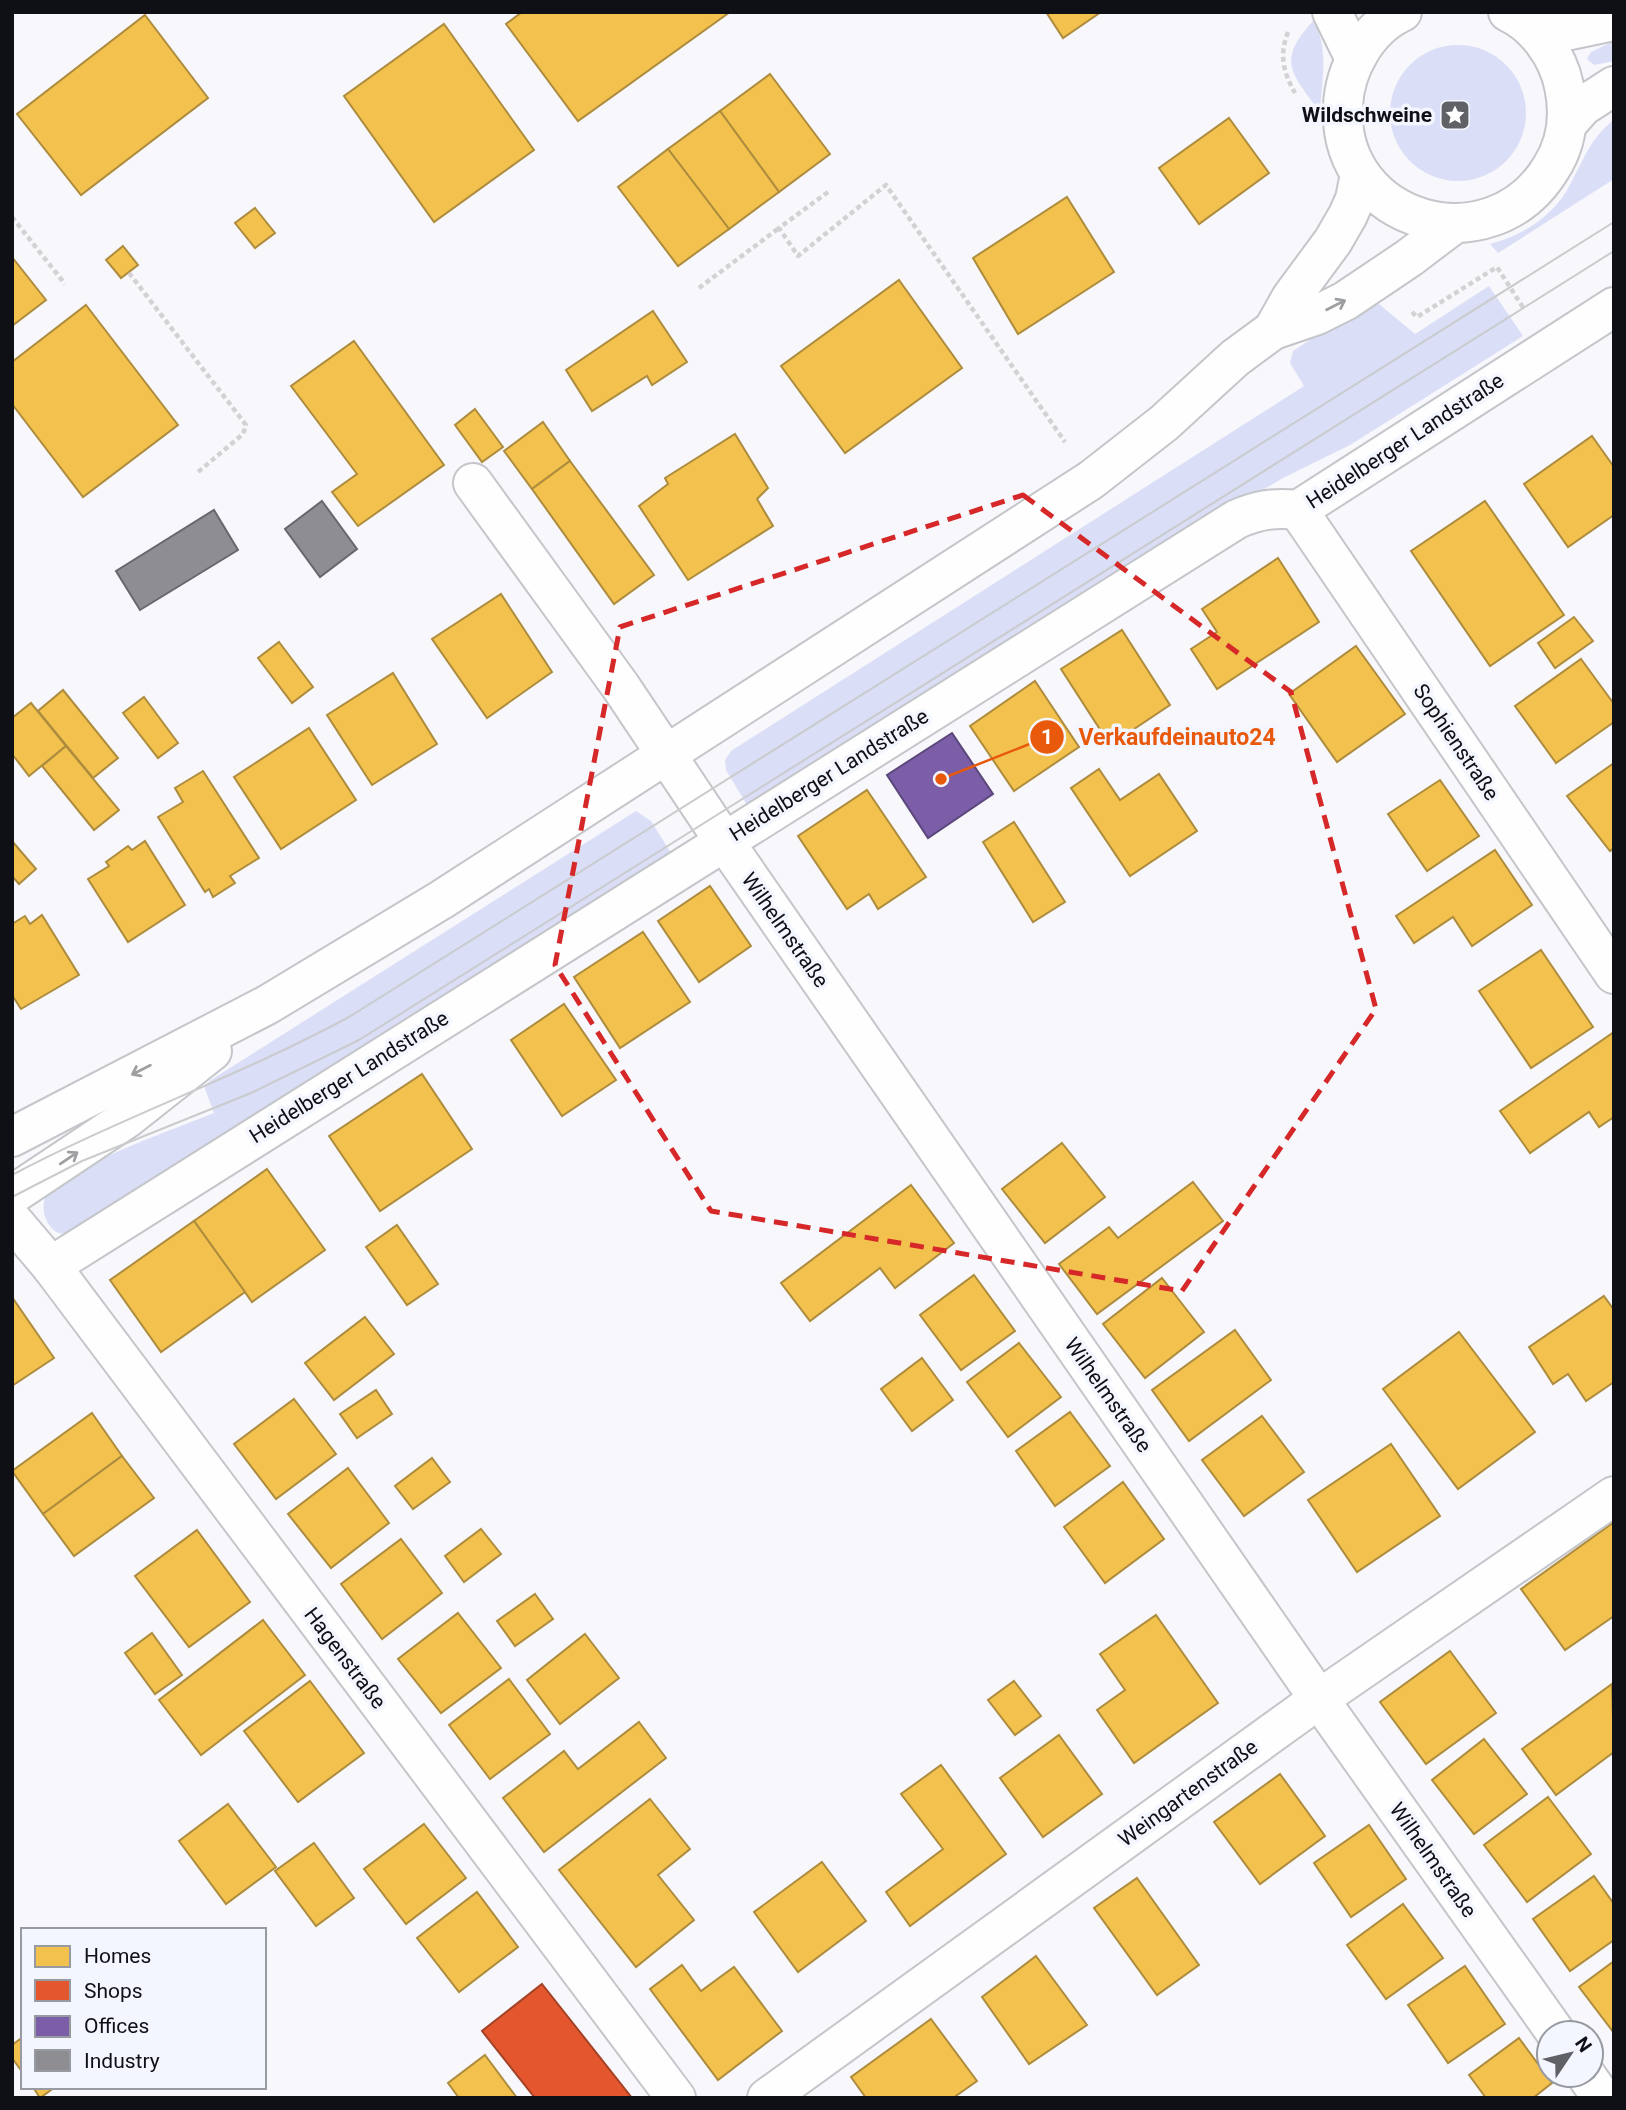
<svg xmlns="http://www.w3.org/2000/svg" width="1626" height="2110" font-family="Roboto,sans-serif">
	<rect width="100%" height="100%" fill="#f7f7fc"/>
	<g fill="#dadef6">
		<path d="M1314 20C1329 51 1322 79 1320 112 1291 72 1276 61 1314 20Z"/>
		<path d="M1614 41V61L1594 65 1587 59 1591 52Z"/>
		<circle cx="1458" cy="113" r="68"/>
		<path d="M1614 120V179L1498 253 1490 244C1524 235 1555 215 1571 183 1584 159 1591 137 1614 120Z"/>
		<path d="M1489 286 1523 336 1350 445 1283 478 1244 501 762 802 747 805 726 770 725 760 731 751 1304 386 1290 363 1293 351 1373 299 1415 334Z"/>
		<path d="M636 811 651 821 671 853 79 1232C67 1234 58 1237 50 1226 44 1218 41 1206 46 1196 59 1169 183 1126 214 1113L204 1086 211 1080Z"/>
	</g>
	<g fill="#f2c14e" stroke="#ae8c3d" stroke-width="2">
		<path d="M522 12H730L578 121 506 24Z"/>
		<path d="M1046 12H1101L1063 38Z"/>
		<path d="M145 15 208 98 81 195 17 114Z"/>
		<path d="M444 24 534 150 434 222 344 96Z"/>
		<path d="M770 74 830 154 779 192 720 111Z"/>
		<path d="M720 111 779 192 729 229 668 149Z"/>
		<path d="M1229 118 1269 173 1199 224 1159 168Z"/>
		<path d="M668 149 729 229 678 266 618 187Z"/>
		<path d="M1067 197 1114 272 1018 334 973 258Z"/>
		<path d="M255 208 275 233 255 248 235 223Z"/>
		<path d="M123 246 138 265 121 278 106 260Z"/>
		<path d="M12 257 46 300 12 326Z"/>
		<path d="M899 280 962 368 845 453 781 366Z"/>
		<path d="M86 305 178 425 83 497 12 404V362Z"/>
		<path d="M653 311 687 362 652 385 647 376 592 411 566 370Z"/>
		<path d="M354 341 444 465 358 526 332 492 357 474 291 386Z"/>
		<path d="M475 409 503 447 482 462 455 425Z"/>
		<path d="M543 422 570 461 532 489 504 451Z"/>
		<path d="M735 434 768 488 757 499 773 526 688 580 639 506 668 484 665 478Z"/>
		<path d="M1592 436 1614 467V515L1568 547 1524 484Z"/>
		<path d="M570 461 654 575 614 604 532 489Z"/>
		<path d="M1485 501 1564 615 1490 666 1411 551Z"/>
		<path d="M1278 558 1319 622 1217 689 1191 649 1217 632 1202 609Z"/>
		<path d="M501 594 552 672 487 718 432 639Z"/>
		<path d="M1574 617 1593 641 1555 668 1538 643Z"/>
		<path d="M1122 630 1170 705 1110 745 1061 669Z"/>
		<path d="M279 642 313 687 292 703 258 658Z"/>
		<path d="M1356 646 1405 714 1337 762 1289 694Z"/>
		<path d="M1581 659 1614 704V722L1556 763 1515 706Z"/>
		<path d="M393 673 437 744 372 785 327 715Z"/>
		<path d="M1035 681 1079 747 1014 791 970 726Z"/>
		<path d="M63 690 118 758 93 778 38 711Z"/>
		<path d="M144 697 178 743 158 758 123 713Z"/>
		<path d="M31 703 66 746 29 776 12 754V718Z"/>
		<path d="M309 728 356 800 281 849 234 777Z"/>
		<path d="M66 746 119 810 94 830 42 766Z"/>
		<path d="M1614 763V848L1610 851 1567 796Z"/>
		<path d="M1099 769 1120 800 1159 774 1197 831 1130 876 1071 788Z"/>
		<path d="M203 771 259 858 230 876 235 883 213 897 209 889 205 892 158 817 183 802 175 788Z"/>
		<path d="M1440 780 1479 836 1427 871 1388 814Z"/>
		<path d="M867 790 926 877 878 909 869 894 847 909 798 836Z"/>
		<path d="M1014 822 1065 902 1033 922 983 842Z"/>
		<path d="M12 841 36 869 19 884 12 876Z"/>
		<path d="M145 841 185 905 128 942 88 879 109 866 106 862 128 846 132 850Z"/>
		<path d="M1495 850 1532 905 1472 946 1453 917 1414 943 1396 916Z"/>
		<path d="M710 886 751 946 699 982 658 921Z"/>
		<path d="M42 915 79 975 21 1009 12 995V924L25 916 30 924Z"/>
		<path d="M643 932 690 1002 620 1048 574 977Z"/>
		<path d="M1541 950 1593 1027 1531 1068 1479 991Z"/>
		<path d="M564 1004 616 1080 562 1116 511 1040Z"/>
		<path d="M1614 1032V1117L1599 1127 1589 1112 1530 1153 1500 1111Z"/>
		<path d="M422 1074 472 1149 380 1211 329 1136Z"/>
		<path d="M1062 1143 1105 1197 1045 1243 1002 1189Z"/>
		<path d="M267 1169 325 1250 252 1302 194 1221Z"/>
		<path d="M1193 1182 1223 1221 1097 1314 1059 1264 1109 1227 1118 1238Z"/>
		<path d="M911 1185 954 1243 895 1288 880 1268 810 1321 781 1283Z"/>
		<path d="M194 1221 245 1292 161 1352 110 1280Z"/>
		<path d="M397 1225 438 1284 407 1305 366 1247Z"/>
		<path d="M974 1275 1015 1331 961 1370 920 1315Z"/>
		<path d="M1162 1278 1204 1332 1145 1378 1103 1324Z"/>
		<path d="M1604 1296 1614 1310V1382L1586 1401 1568 1374 1553 1384 1529 1347Z"/>
		<path d="M12 1297 54 1358 12 1386Z"/>
		<path d="M365 1317 394 1354 334 1400 305 1363Z"/>
		<path d="M1235 1330 1271 1380 1189 1441 1152 1390Z"/>
		<path d="M1459 1332 1535 1432 1458 1489 1383 1389Z"/>
		<path d="M1019 1343 1061 1397 1008 1437 967 1382Z"/>
		<path d="M922 1358 953 1400 912 1431 881 1389Z"/>
		<path d="M376 1390 392 1414 357 1438 340 1414Z"/>
		<path d="M294 1399 336 1454 276 1499 234 1444Z"/>
		<path d="M1070 1412 1110 1466 1055 1506 1016 1451Z"/>
		<path d="M92 1413 122 1456 43 1514 12 1471Z"/>
		<path d="M1262 1416 1304 1472 1244 1516 1202 1460Z"/>
		<path d="M1391 1444 1440 1516 1357 1572 1308 1500Z"/>
		<path d="M122 1456 154 1498 74 1556 43 1514Z"/>
		<path d="M432 1458 450 1482 413 1509 395 1486Z"/>
		<path d="M348 1468 389 1523 331 1568 288 1514Z"/>
		<path d="M1123 1482 1164 1539 1105 1583 1064 1527Z"/>
		<path d="M1614 1522V1616L1565 1650 1521 1589Z"/>
		<path d="M481 1529 501 1554 464 1582 445 1556Z"/>
		<path d="M197 1530 250 1602 189 1647 135 1576Z"/>
		<path d="M401 1539 442 1593 382 1639 341 1584Z"/>
		<path d="M535 1594 553 1619 515 1646 497 1621Z"/>
		<path d="M458 1613 501 1668 441 1713 398 1659Z"/>
		<path d="M1156 1615 1218 1703 1134 1763 1097 1710 1125 1690 1100 1654Z"/>
		<path d="M263 1620 305 1675 201 1755 159 1700Z"/>
		<path d="M152 1633 182 1675 155 1694 125 1653Z"/>
		<path d="M585 1634 619 1678 560 1724 527 1680Z"/>
		<path d="M1450 1651 1496 1713 1426 1764 1380 1702Z"/>
		<path d="M509 1679 550 1734 490 1779 449 1725Z"/>
		<path d="M310 1681 364 1753 298 1802 244 1731Z"/>
		<path d="M1014 1681 1041 1716 1015 1735 988 1700Z"/>
		<path d="M1612 1684 1614 1752 1556 1795 1522 1749Z"/>
		<path d="M639 1722 666 1758 544 1852 503 1798 564 1751 578 1769Z"/>
		<path d="M1059 1735 1102 1794 1043 1837 1000 1778Z"/>
		<path d="M1484 1739 1527 1794 1474 1834 1432 1780Z"/>
		<path d="M941 1765 1006 1854 910 1926 886 1892 943 1849 901 1794Z"/>
		<path d="M1280 1774 1325 1836 1260 1884 1214 1822Z"/>
		<path d="M1548 1797 1591 1854 1527 1902 1484 1845Z"/>
		<path d="M650 1799 690 1849 658 1875 694 1920 636 1967 559 1870Z"/>
		<path d="M228 1804 276 1867 226 1904 179 1841Z"/>
		<path d="M424 1824 466 1878 406 1924 364 1869Z"/>
		<path d="M1369 1825 1406 1879 1351 1917 1314 1863Z"/>
		<path d="M314 1843 354 1898 316 1926 275 1871Z"/>
		<path d="M822 1862 866 1921 798 1972 754 1912Z"/>
		<path d="M1594 1876 1614 1904V1940L1570 1971 1533 1919Z"/>
		<path d="M1137 1878 1199 1965 1157 1995 1094 1908Z"/>
		<path d="M477 1892 518 1947 459 1992 417 1938Z"/>
		<path d="M1403 1904 1443 1958 1386 1999 1347 1945Z"/>
		<path d="M1036 1956 1087 2025 1029 2064 982 1997Z"/>
		<path d="M1614 1961V2033L1579 1987Z"/>
		<path d="M682 1965 701 1991 734 1967 782 2031 718 2080 650 1989Z"/>
		<path d="M1465 1966 1505 2024 1448 2063 1408 2005Z"/>
		<path d="M931 2019 977 2081 953 2098H866L851 2077Z"/>
		<path d="M23 2037V2073L12 2058V2045Z"/>
		<path d="M1519 2038 1552 2083 1533 2098H1486L1469 2075Z"/>
		<path d="M485 2055 517 2098H459L448 2083Z"/>
		<path d="M33 2087H55L40 2098Z"/>
	</g>
	<path fill="#e4572e" stroke="#a44226" stroke-width="2" d="M542 1984 632 2098H535L482 2031Z"/>
	<path fill="#7b5ea7" stroke="#5b477b" stroke-width="2" d="M952 733 993 794 928 838 887 775Z"/>
	<g fill="#8d8d92" stroke="#67686c" stroke-width="2">
		<path d="M322 501 357 549 320 577 285 529Z"/>
		<path d="M214 510 238 550 140 610 116 571Z"/>
	</g>
	<g fill="none" stroke-linecap="round" stroke-linejoin="round">
		<g stroke="#c5c6ca" stroke-width="42">
			<g id="minor">
				<path d="M1332 12 1355 59"/>
				<path d="M1402 12C1367 28 1344 70 1343 107 1337 223 1491 267 1551 168 1567 143 1570 114 1564 86 1558 56 1536 25 1508 12"/>
				<path d="M1537 33 1566 31 1614 21"/>
				<path d="M1567 124 1583 106 1614 86"/>
				<path d="M1273 330 1291 298 1333 241 1348 215 1355 199 1360 174"/>
				<path d="M473 483 621 687 724 841 1319 1699 1556 2033"/>
				<path d="M1298 510 1614 974"/>
				<path d="M12 1137 267 1005 441 900 1091 480 1164 423 1235 358 1273 330 1317 315 1345 301 1409 258 1454 224"/>
				<path d="M12 1195 126 1119 212 1051"/>
				<path d="M12 1220 51 1266 676 2098"/>
				<path d="M51 1266 1237 519C1258 510 1275 507 1298 510L1614 307"/>
				<path d="M1586 2075 1602 2098"/>
				<path d="M767 2098 1319 1699 1614 1496"/>
			</g>
		</g>
		<g stroke="#d2d2d4" stroke-width="4.5" stroke-dasharray="5 3.5" stroke-linecap="butt">
			<path d="M1288 32C1279 55 1283 72 1295 93"/>
			<path d="M828 192 779 228 798 256 886 185 1065 442"/>
			<path d="M12 217 65 284"/>
			<path d="M129 273 246 425 243 434 198 472"/>
			<path d="M699 288 779 228"/>
			<path d="M1412 312 1417 317 1497 267 1524 309"/>
		</g>
		<use href="#minor" stroke="#fefeff" stroke-width="38"/>
		<g stroke="#cacbcc" stroke-width="2">
			<path d="M12 1175C122 1117 240 1076 349 1017L1614 222"/>
			<path d="M12 1197 82 1161 251 1093 359 1040 1614 251"/>
		</g>
	</g>
	<defs><path id="oneway-shaft" d="M-6 0H5M1.5-3L5.5 0L1.5 3" fill="none" stroke-width="1.6" stroke-linecap="round" stroke-linejoin="round" transform="scale(1.75)"/></defs>
	<g stroke="#9e9fa1">
		<use href="#oneway-shaft" transform="translate(1336 305) rotate(-27)"/>
		<use href="#oneway-shaft" transform="translate(141 1070) rotate(153)"/>
		<use href="#oneway-shaft" transform="translate(69 1158) rotate(-34)"/>
	</g>
	<path fill="none" stroke="#d62828" stroke-width="5" stroke-dasharray="14 9" stroke-linejoin="round" d="M1023 495 1291 692 1376 1009 1182 1291 711 1211 555 965 620 627Z"/>
	<defs>
		<g id="sight-square" transform="scale(1.575)"><rect x="-9" y="-9" width="18" height="18" rx="4" fill="#606166" stroke="#f4f6ff"/><path d="M0-6L1.8-2.2L6-1.7L2.9 1.2L3.7 5.4L0 3.3L-3.7 5.4L-2.9 1.2L-6-1.7L-1.8-2.2Z" fill="#fff"/></g>
	</defs>
	<g fill-rule="evenodd">
		<use href="#sight-square" x="1455" y="115"/>
	</g>
	<g text-anchor="middle" stroke-width="7" stroke-linejoin="round" paint-order="stroke">
		<g font-size="21" font-weight="bold" fill="#0f1015" stroke="#f4f6ff" text-anchor="end">
			<text x="1432" y="122">Wildschweine</text>
		</g>
		<g font-size="21" fill="#0f1015" stroke="#f4f6ff">
			<text transform="translate(1405 441) rotate(-33)" y="7">Heidelberger Landstraße</text>
			<text transform="translate(1456 742) rotate(56)" y="7">Sophienstraße</text>
			<text transform="translate(829 775) rotate(-32)" y="7">Heidelberger Landstraße</text>
			<text transform="translate(785 930) rotate(55)" y="7">Wilhelmstraße</text>
			<text transform="translate(349 1077) rotate(-32)" y="7">Heidelberger Landstraße</text>
			<text transform="translate(1108 1395) rotate(55)" y="7">Wilhelmstraße</text>
			<text transform="translate(345 1658) rotate(53)" y="7">Hagenstraße</text>
			<text transform="translate(1188 1793) rotate(-36)" y="7">Weingartenstraße</text>
			<text transform="translate(1433 1860) rotate(55)" y="7">Wilhelmstraße</text>
		</g>
	</g>
	<path fill="none" stroke="#e8590c" stroke-width="2.5" d="M941 779L1047 737"/>
	<g fill="#e8590c" stroke="#f4f6ff" stroke-width="2.5">
		<circle cx="941" cy="779" r="7"/>
		<circle cx="1047" cy="737" r="18"/>
	</g>
	<g font-size="21" text-anchor="middle" font-weight="bold" fill="#fff">
		<text x="1047" y="744">1</text>
	</g>
	<g font-size="23" text-anchor="middle" font-weight="bold" fill="#e8590c" stroke="#f4f6ff" stroke-width="7" stroke-linejoin="round" paint-order="stroke">
		<text x="1177" y="745">Verkaufdeinauto24</text>
	</g>
	<rect width="1626" height="2110" fill="none" stroke="#0f1015" stroke-width="28"/>
	<rect x="21" y="1928" width="245" height="161" fill="#f4f6ff" stroke="#989aa1" stroke-width="2"/>
	<rect x="35" y="1946" width="35" height="21" fill="#f2c14e" stroke="#989aa1" stroke-width="2"/>
	<text x="84" y="1963" font-size="21" fill="#0f1015">Homes</text>
	<rect x="35" y="1980" width="35" height="21" fill="#e4572e" stroke="#989aa1" stroke-width="2"/>
	<text x="84" y="1998" font-size="21" fill="#0f1015">Shops</text>
	<rect x="35" y="2016" width="35" height="21" fill="#7b5ea7" stroke="#989aa1" stroke-width="2"/>
	<text x="84" y="2033" font-size="21" fill="#0f1015">Offices</text>
	<rect x="35" y="2050" width="35" height="21" fill="#8d8d92" stroke="#989aa1" stroke-width="2"/>
	<text x="84" y="2068" font-size="21" fill="#0f1015">Industry</text>
	<g transform="translate(1570 2054) rotate(55)"><circle r="33" fill="#f4f6ff" stroke="#989aa1" stroke-width="2"/>
	<path d="M0-5L12 26L0 18L-12 26Z" fill="#606166"/>
	<text y="-10" font-size="19" font-weight="bold" text-anchor="middle" fill="#0f1015">N</text>
	</g>
</svg>
